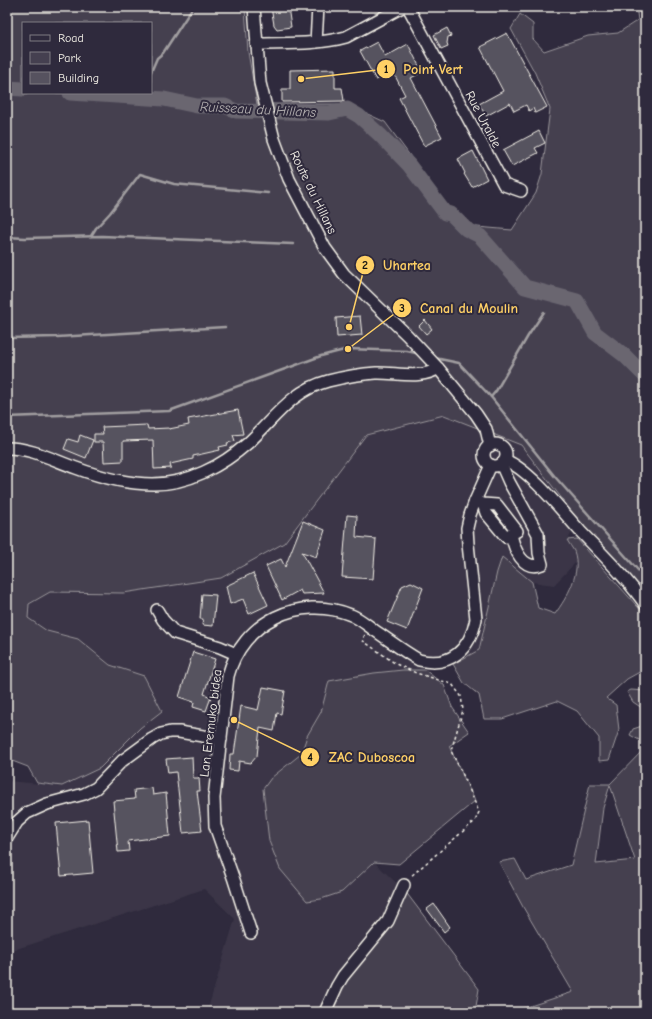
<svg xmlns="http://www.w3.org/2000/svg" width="652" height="1019" font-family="'Comic Neue',sans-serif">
	<rect width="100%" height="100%" fill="#2f2a3d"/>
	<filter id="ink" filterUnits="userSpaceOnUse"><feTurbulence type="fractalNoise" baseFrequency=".025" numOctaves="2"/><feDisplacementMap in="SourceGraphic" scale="8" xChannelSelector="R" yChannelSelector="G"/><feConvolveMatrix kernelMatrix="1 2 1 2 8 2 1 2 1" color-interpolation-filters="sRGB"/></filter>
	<g filter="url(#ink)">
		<path fill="#3b3647" d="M444 415 521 445 579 522 567 540 574 550 576 562 554 585 532 582 502 558 497 572 479 650 453 664 425 670H403L374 673 329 681 321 712 307 736 301 754 271 778 342 892 374 862 405 891 320 1012H207L235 919 204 889 7 952V781L63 786 100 768 140 728 162 711 144 676 110 665 78 639 47 631 28 618 29 604 50 592 123 593 145 589 284 543 366 435Z"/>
		<g fill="#454050" stroke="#9c989c" fill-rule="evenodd">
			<path d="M7 7H245L248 52 257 104H346L385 122 434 188 451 214 477 227 512 230 536 193 542 174 550 109 535 73 511 29 520 14 533 24V39L544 51 588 36 618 33 638 20 636 7H645V599L627 584 521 445 444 415 366 435 284 543 221 578 123 593 50 592 29 604 28 618 47 631 78 639 110 665 144 676 162 711 140 728 100 768 62 786 37 783 28 767 7 759ZM23 23H151V93H23Z"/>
			<path d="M577 539 645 615V669L627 679 606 698 616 705 619 730 609 760 599 761V738L577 711 557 701 502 719H484L479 695 464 683 453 664 479 650 497 572 502 557 532 582 538 608 555 614C567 597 582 573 574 551 572 547 569 544 567 540Z"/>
			<path d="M403 670H425L444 685 452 707 469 732 449 746 475 801 399 864 374 862 342 892 321 899 307 901 280 869 269 841 263 789 271 778 301 754 307 736 321 712 329 681 374 673Z"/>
			<path d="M631 690 645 691V710L633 702 627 692Z"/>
			<path d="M645 725V741L643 742 630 735 633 729Z"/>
			<path d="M645 748V1012H512L573 992 523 907 499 862 515 859 526 880 571 865 590 784H610ZM610 785 635 860 596 864 603 808Z"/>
			<path d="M405 891 479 989 475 1012H320Z"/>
		</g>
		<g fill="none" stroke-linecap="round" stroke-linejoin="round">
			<g stroke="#a19ea0" stroke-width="2.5">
				<path d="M7 7H18"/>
				<path d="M151 72 157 58 163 53 193 7"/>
				<path d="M127 97 131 93"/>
				<path d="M91 236 96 228 110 213 140 174 174 184 268 193"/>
				<path d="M7 237 25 238 102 236 293 244"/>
				<path d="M7 338 57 337 225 327"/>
				<path d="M435 358 459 363 491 397 556 478 645 578"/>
				<path d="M7 389 12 416"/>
				<path d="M491 397 496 391 528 336 544 312"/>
				<path d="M7 417 169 411 321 356 348 349 407 351 420 354"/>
			</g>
			<g stroke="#6a6670" stroke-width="15">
				<path d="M7 88 23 89"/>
				<path d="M70 93 164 99 197 106H225L236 111 329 113 347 109 359 116 380 135 409 165 445 213 451 214 466 229 480 236 525 287 577 301 595 333 624 355 645 376"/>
			</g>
		</g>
		<g fill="#56525f" stroke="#f4f1e8">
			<path d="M271 7H288L291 27 277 29 274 25Z"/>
			<path d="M447 28 451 36 448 37 447 43 448 46 441 49 434 35Z"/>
			<path d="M507 33 547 107 535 113 533 108 529 111 526 105 514 111 510 103 486 116 479 104 503 91 480 47Z"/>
			<path d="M377 42 385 57 408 44 422 72 411 78 442 137 424 146 399 98 405 95 393 72 376 80 360 51Z"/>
			<path d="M335 69V88H342L344 101 282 102V89H290V70Z"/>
			<path d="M539 131 545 143 535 148 538 153 512 166 503 150Z"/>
			<path d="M473 151 487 179 472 187 464 174 465 173 458 159Z"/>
			<path d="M360 316 362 335 337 337 336 318Z"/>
			<path d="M425 320 432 329 426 334 419 326Z"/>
			<path d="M238 410 243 434 233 435 235 441 227 443 228 445 219 447 220 450 193 456V459L170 464 171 468 154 469 153 440 123 441V461L104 462 103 442H94V434H103L102 427 147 425 148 429 169 428V429L189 425 188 419Z"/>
			<path d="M80 435 93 440 86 458 64 449 68 439 78 442Z"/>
			<path d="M347 515 357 516 356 537 376 539 373 579 342 577Z"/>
			<path d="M303 521 325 530 316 557 302 552 324 593 302 594 300 590 282 600 266 566 281 559 285 567Z"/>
			<path d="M253 573 268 605 249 614 243 599 230 604 226 586Z"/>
			<path d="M411 582 423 588 407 630 387 622 402 586Z"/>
			<path d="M202 594 216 595 213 626 202 625 203 619H200Z"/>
			<path d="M193 652 215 659 204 694 211 697 206 711 193 707 194 702 179 697Z"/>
			<path d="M263 687 285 691 281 714 277 713 274 731 260 728 257 756 251 763 239 761 238 771 229 770 230 754H234L241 706 258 710Z"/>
			<path d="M192 757 193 778H199L200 791H197L202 831 183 833 176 772 168 773 166 759Z"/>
			<path d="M152 788 153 795 166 793 170 836 128 841 129 851 118 852 113 801 135 799 134 790Z"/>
			<path d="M88 820 93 873 61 876 56 823Z"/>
			<path d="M434 904 450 927 444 932 427 909Z"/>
		</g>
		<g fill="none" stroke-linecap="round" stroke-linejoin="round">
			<g stroke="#f4f1e8" stroke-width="14">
				<g id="minor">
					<path d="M254 7 260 83 274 139 289 179 325 248 344 274 407 335 438 368 476 414 486 429 490 446"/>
					<path d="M408 7 504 185 521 191"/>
					<path d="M316 42 318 7"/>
					<path d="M256 44C286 43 317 45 346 37L402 7"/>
					<circle cx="495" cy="455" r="11"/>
					<path d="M7 448C32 448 53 460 76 468 100 477 127 484 153 484 188 484 222 466 248 443 275 418 291 391 328 381 344 377 360 374 376 373 394 372 423 380 438 368"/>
					<path d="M505 460C530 470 561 510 580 531 602 554 626 577 645 604"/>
					<path d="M501 464 509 482 538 534 539 553 542 564C523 572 514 549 511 534"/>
					<path d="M475 501 483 504 497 505 517 531 506 537 486 513 483 504"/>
					<path d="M157 610 163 620 175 633 220 647 236 654"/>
					<path d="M7 838 17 822 27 813 47 804 84 794 96 788 122 761 152 739 161 734 170 732H179L221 739"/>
					<path d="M251 933 234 880 215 826 214 798 228 676C242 622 299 594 351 615 359 618 367 625 374 630 389 640 403 651 419 660 451 668 470 649 476 619L468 544 467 528 470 515 475 501 491 465"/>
					<path d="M325 1012 337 986 343 976 388 921 404 885"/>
				</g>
			</g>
			<path stroke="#f4f1e8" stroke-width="1.5" stroke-dasharray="3 3" stroke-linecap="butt" d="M365 635 362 640 396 664 416 673 452 684 461 696 463 710 451 751 465 779 479 812 475 821 410 877"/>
			<use href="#minor" stroke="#2f2a3d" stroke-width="11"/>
		</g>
	</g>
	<g text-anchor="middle" stroke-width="4" stroke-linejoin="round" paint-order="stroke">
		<g font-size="13" fill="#f4f1e8" stroke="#2f2a3d">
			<text transform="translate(484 119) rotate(62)" y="5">Rue Uralde</text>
			<text transform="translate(314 192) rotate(64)" y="5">Route du Hillans</text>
			<text transform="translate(210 723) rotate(-83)" y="5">Lan Eremuko bidea</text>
		</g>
		<g font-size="14" font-style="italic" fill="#b6b2b2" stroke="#2f2a3d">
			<text transform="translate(258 109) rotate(3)" y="5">Ruisseau du Hillans</text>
		</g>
	</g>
	<path fill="none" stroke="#ffd166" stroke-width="1.5" d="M301 79L386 69M349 327L365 265M348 349L402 308M234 720L310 757"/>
	<g fill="#ffd166" stroke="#2f2a3d" stroke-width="1.5">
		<circle cx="301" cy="79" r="4"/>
		<circle cx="349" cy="327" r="4"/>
		<circle cx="348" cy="349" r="4"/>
		<circle cx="234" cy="720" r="4"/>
		<circle cx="386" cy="69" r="10"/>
		<circle cx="365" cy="265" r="10"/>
		<circle cx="402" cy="308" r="10"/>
		<circle cx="310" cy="757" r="10"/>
	</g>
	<g font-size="12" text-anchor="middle" font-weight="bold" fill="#111">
		<text x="386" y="73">1</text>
		<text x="365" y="269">2</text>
		<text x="402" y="312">3</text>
		<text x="310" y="761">4</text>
	</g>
	<g font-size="14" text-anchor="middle" font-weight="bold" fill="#ffd166" stroke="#2f2a3d" stroke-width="4" stroke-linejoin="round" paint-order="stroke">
		<text x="433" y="74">Point Vert</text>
		<text x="407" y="270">Uhartea</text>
		<text x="469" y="313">Canal du Moulin</text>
		<text x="372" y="762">ZAC Duboscoa</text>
	</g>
	<rect width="652" height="1019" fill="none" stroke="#2f2a3d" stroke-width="24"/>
	<rect x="12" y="12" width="628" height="995" fill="none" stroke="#f4f1e8" stroke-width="1.5" filter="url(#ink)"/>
	<rect x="22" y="22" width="130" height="72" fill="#2f2a3d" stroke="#7e7a81"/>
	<rect x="30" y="35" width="20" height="6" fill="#2f2a3d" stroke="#7e7a81"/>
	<text x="58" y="42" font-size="12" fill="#f4f1e8">Road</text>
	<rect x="30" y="52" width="20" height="12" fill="#454050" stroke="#7e7a81"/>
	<text x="58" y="62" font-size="12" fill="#f4f1e8">Park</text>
	<rect x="30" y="72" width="20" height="12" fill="#56525f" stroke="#7e7a81"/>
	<text x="58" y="82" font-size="12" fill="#f4f1e8">Building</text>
</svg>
